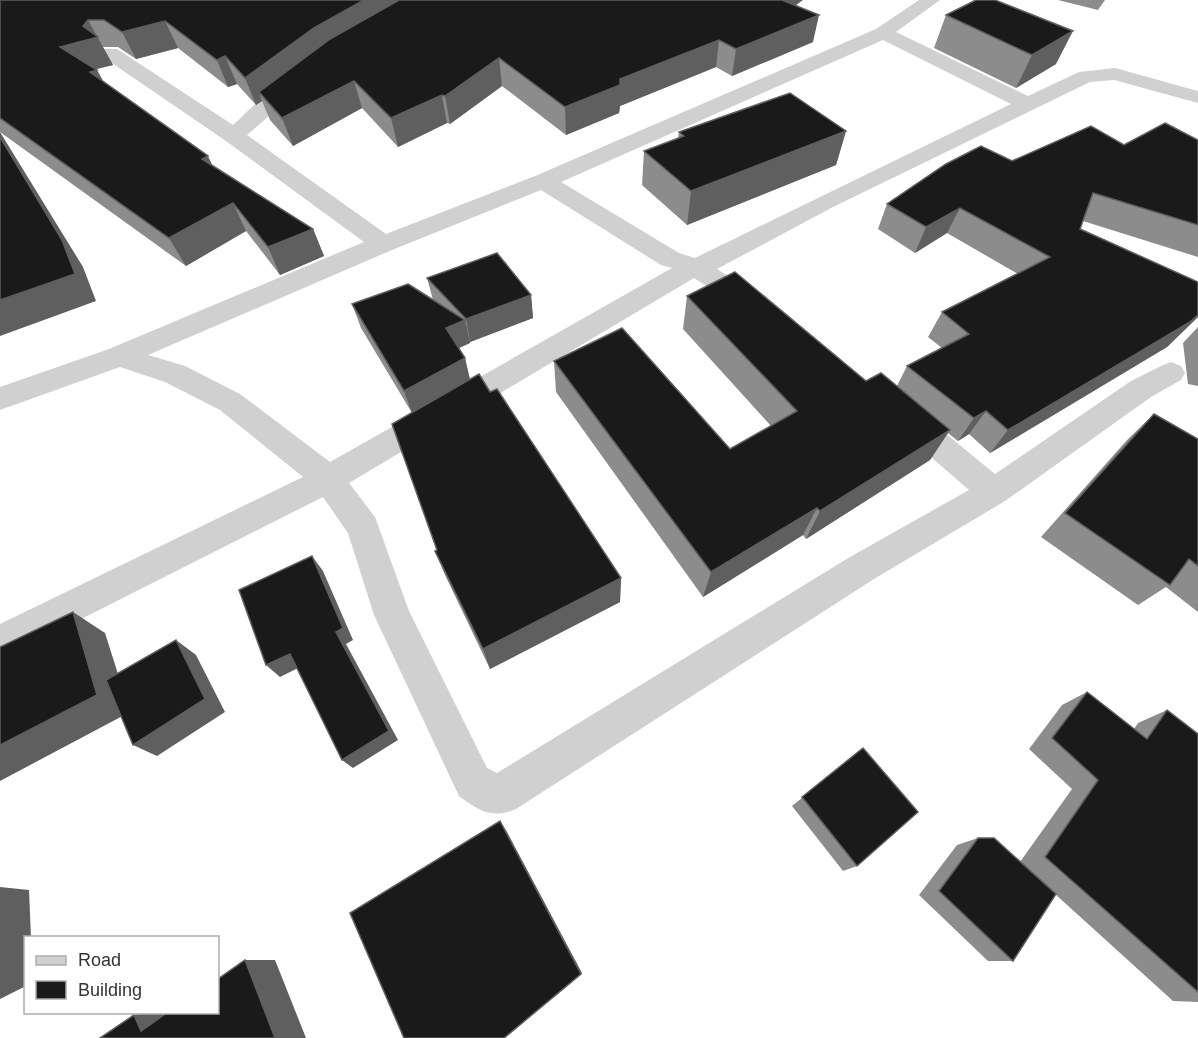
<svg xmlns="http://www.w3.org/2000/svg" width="1198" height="1038" font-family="Arial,sans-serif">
	<rect width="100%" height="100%" fill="#fff"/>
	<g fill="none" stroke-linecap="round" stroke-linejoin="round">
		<path fill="#d0d0d0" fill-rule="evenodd" d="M919 0H940L896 32 1028 96 1079 72 1115 68 1198 91V103L1114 80 1090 82 833 207 717 269 763 299 767 305 763 311 754 314 745 311 694 278 349 483 375 517 409 611 487 768 497 773 850 557 969 490 895 426 891 418 895 410 906 406 917 410 995 474 1131 381 1161 366 1171 362 1181 366 1185 373 1181 380 1151 397 1005 501 874 579 516 809C491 819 479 811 459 796L374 615 348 533 323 497 0 660V624L303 477 220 410 165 382 120 367 0 410V387L109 349 364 242 226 141 103 57 100 53 103 49H117L233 125C249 111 285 70 307 76L310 80 247 135 386 234 535 176 876 29ZM883 40 1011 104 695 258 679 253 561 182ZM541 190 661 265 672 268 330 462 240 394 185 366 148 355 392 250Z"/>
	</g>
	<g fill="#8c8c8c">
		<path d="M0 0 796 5 813 42 732 76 716 67 620 106 619 113 566 135 502 86 450 124 447 123 398 147 362 108 293 146 270 120 262 101 256 105 237 84 228 87 178 48 136 59 118 47H103L113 65 96 69 103 81 212 165 313 229 324 256 280 275 246 231 186 266 0 132Z"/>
		<path d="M1058 0H1105L1098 10Z"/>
		<path d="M946 15 1056 64 1016 88 934 48Z"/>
		<path d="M846 131 836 165 687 225 642 185 644 151 678 138 679 132Z"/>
		<path d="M1198 140V257L1083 221 1080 229 1198 282V317L1167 347 990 453 969 434 958 441 948 433 930 460 806 539 803 535 703 597 556 392 554 361 730 449 771 426 683 329 687 296 866 381 897 386 907 366 942 348 928 337 942 312 1018 274 947 233 915 253 878 229 887 204 1012 161 1124 145Z"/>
		<path d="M427 278 531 295 533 318 470 342V343L459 348 465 358 470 380 490 392 621 578 620 602 490 669 445 575 435 551 437 550 412 413 361 328 352 304 433 300Z"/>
		<path d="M1198 327V386L1188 384 1183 343Z"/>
		<path d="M1154 414 1198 439V612L1166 587 1138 605 1041 537 1127 440Z"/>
		<path d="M1087 692 1134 729 1138 723 1167 710 1198 904V1002L1173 1001 1055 894 1013 961H988L919 895 957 845 978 838 1020 862 1072 789 1029 749 1062 705Z"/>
		<path d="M863 748 857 866 843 871 792 806Z"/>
	</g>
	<g fill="#5f5f5f">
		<path d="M364 0H417L259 92 262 101 256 105 245 78 314 28Z"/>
		<path d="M774 0H803L770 24Z"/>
		<path d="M819 15 813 42 732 76 736 49Z"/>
		<path d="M88 20 113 65 76 74 60 47 83 26Z"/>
		<path d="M165 21 178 48 136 59 122 32Z"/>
		<path d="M1073 31 1056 64 1016 88 1032 55Z"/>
		<path d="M719 40 716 67 620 106 619 113 566 135 565 107 620 79Z"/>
		<path d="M225 56 237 84 228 87 217 60Z"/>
		<path d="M499 58 502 86 450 124 445 96Z"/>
		<path d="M97 70 112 97 90 72Z"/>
		<path d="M354 81 362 108 293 146 282 118Z"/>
		<path d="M442 95 447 123 398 147 391 118Z"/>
		<path d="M846 131 836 165 687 225 691 191Z"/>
		<path d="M0 132 83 267 96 301 0 336Z"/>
		<path d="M208 156 221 184 202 159Z"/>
		<path d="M233 203 246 231 186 266 169 238Z"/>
		<path d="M960 208 947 233 915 253 926 227Z"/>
		<path d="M313 229 324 256 280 275 268 247Z"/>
		<path d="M531 295 533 318 470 342 466 319Z"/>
		<path d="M1198 315V317L1167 347 990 453 1008 430Z"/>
		<path d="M465 320 470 343 452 351 446 328Z"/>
		<path d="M465 358 470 380 412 413 404 391Z"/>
		<path d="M986 411 969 434 958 441 974 418Z"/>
		<path d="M950 430 930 460 806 539 820 511Z"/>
		<path d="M817 508 803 535 703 597 711 572Z"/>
		<path d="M312 556 323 571 353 640 346 644 398 740 353 768 342 760 336 632Z"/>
		<path d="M621 578 620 602 490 669 483 649Z"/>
		<path d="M73 612 105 633 130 712 0 781V745Z"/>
		<path d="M176 640 196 655 225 712 157 756 133 745Z"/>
		<path d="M290 654 302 666 280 677 266 665Z"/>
		<path d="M500 821 507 832 582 973 581 974Z"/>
		<path d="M0 887 29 890 31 938H26V986L0 999Z"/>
		<path d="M245 960H275L306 1038H275Z"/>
		<path d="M152 1012H175L141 1031 134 1015Z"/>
	</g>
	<g fill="#1a1a1a" stroke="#5f5f5f" stroke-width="1.5">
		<path d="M0 0H364L314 28 245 78 225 56 217 60 165 21 122 32 104 20H88L83 26 98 37 60 47 97 70 90 72 208 156 202 159 313 229 268 247 233 203 169 238 0 118Z"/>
		<path d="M399 0H782L819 15 736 49 719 40 620 79V85L565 107 499 58 445 96 442 95 391 118 354 81 282 118 259 92 330 39Z"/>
		<path d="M976 0H995L1073 31 1032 55 946 15Z"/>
		<path d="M790 93 846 131 691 191 644 151 684 136 679 132Z"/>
		<path d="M1165 123 1198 140V225L1093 193 1080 229 1198 282V315L1190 322 1008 430 986 411 974 418 907 366 969 334 942 312 1050 257 960 208 926 227 887 204 946 164 981 146 1012 161 1091 126 1124 145Z"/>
		<path d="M0 137 62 240 75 274 0 300Z"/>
		<path d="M497 253 531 295 466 319 427 278Z"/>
		<path d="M735 272 866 381 881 373 950 430 820 511 817 508 711 572 554 361 622 328 730 449 797 411 687 296Z"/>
		<path d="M408 284 465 320 446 328 465 358 404 391 352 304Z"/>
		<path d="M479 374 490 392 497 389 621 578 483 649 435 551 437 550 392 424Z"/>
		<path d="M1154 414 1198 439V566L1189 559 1170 585 1065 513Z"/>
		<path d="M312 556 343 628 336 632 389 731 342 760 290 654 266 665 239 590Z"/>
		<path d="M73 612 97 695 0 745V647Z"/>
		<path d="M176 640 205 699 133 745 106 680Z"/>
		<path d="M1087 692 1147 739 1167 710 1198 734V992L1045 857 1098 780 1052 738Z"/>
		<path d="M863 748 918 812 857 866 802 797Z"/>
		<path d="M500 821 581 974 504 1038H404L350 913Z"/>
		<path d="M978 838H994L1056 894 1013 961 939 891Z"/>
		<path d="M245 960 275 1038H100L134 1015 141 1031 168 1012H218V979Z"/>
	</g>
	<rect x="24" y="936" width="195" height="78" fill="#ffffff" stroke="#adadad" stroke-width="1.5"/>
	<rect x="36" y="956" width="30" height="9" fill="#d0d0d0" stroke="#adadad" stroke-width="1.5"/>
	<text x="78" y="966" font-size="18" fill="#333333">Road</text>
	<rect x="36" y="981" width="30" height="18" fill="#1a1a1a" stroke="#adadad" stroke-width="1.5"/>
	<text x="78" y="996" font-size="18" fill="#333333">Building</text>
</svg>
